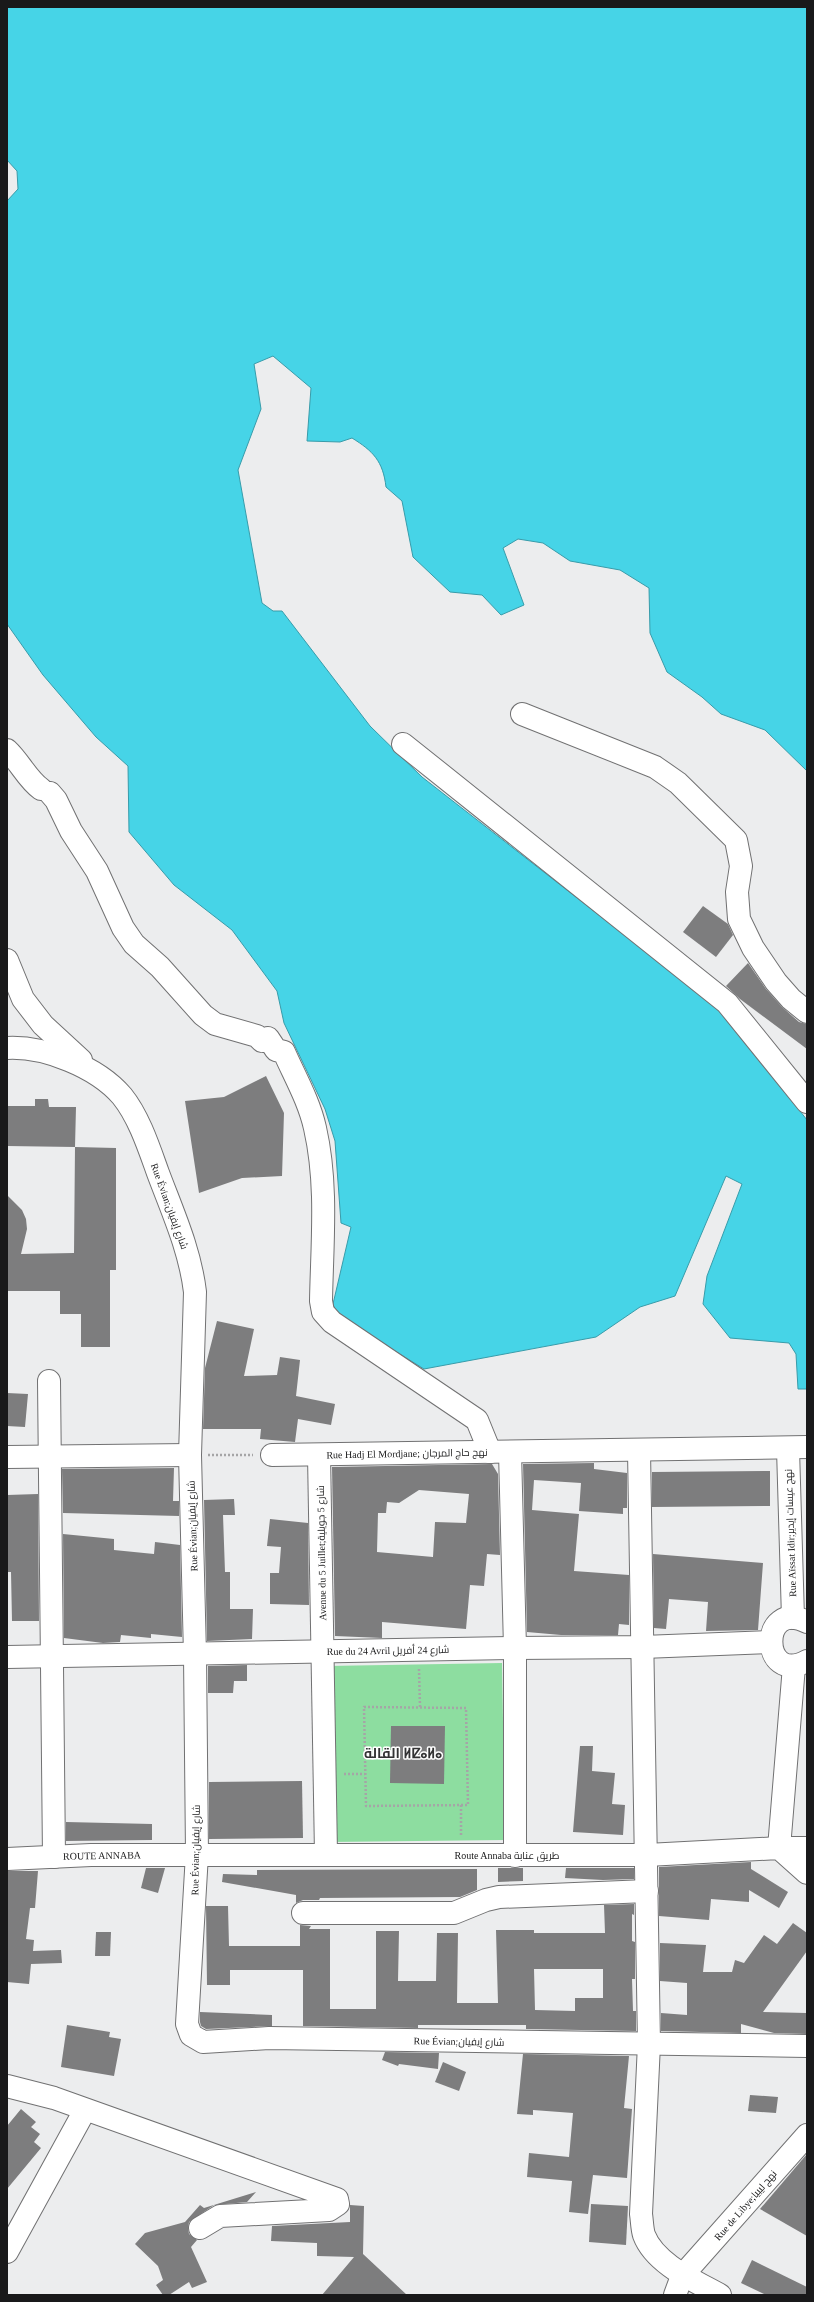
<svg xmlns="http://www.w3.org/2000/svg" width="814" height="2302" font-family="'Times New Roman',Cairo,'Noto Sans Tifinagh',serif">
	<rect width="100%" height="100%" fill="#ecedee"/>
	<path fill="#8ddda0" d="M502 1663 505 1840 330 1842 327 1666Z"/>
	<path fill="#46d4e7" stroke="#389caa" d="M7 7H807V771L765 730 721 714 702 697 667 672 650 633 649 588 620 570 570 561 543 543 518 539 503 548 524 605 501 615 482 595 450 592 413 557 402 501 386 487C383 461 373 451 352 438L340 442 307 441 311 388 273 356 254 364 261 409 238 470 262 603 273 611H282L370 726 422 777 722 1011 807 1120V1389H798L796 1354 789 1343 730 1338 703 1304 707 1276 742 1184 726 1176 675 1296 640 1307 596 1337 424 1369 337 1315 333 1304 351 1227 341 1223 335 1141 325 1109 284 1023 277 991 232 930 174 885 129 832 128 766 96 737 43 675 7 624V201L18 189 17 171 7 160Z"/>
	<g fill="#7d7d7e" fill-rule="evenodd">
		<path d="M703 906 728 924 733 935 716 957 683 932Z"/>
		<path d="M748 963 766 989 782 1007 799 1022 807 1024V1049L740 999 726 986Z"/>
		<path d="M266 1076 284 1113 282 1176 242 1178 199 1193 185 1101 224 1097Z"/>
		<path d="M35 1099H48L49 1107H76L75 1147 116 1148V1270H110V1347H81V1314H60V1291H7V1195L22 1210 26 1219 27 1229 21 1254 74 1253 75 1147 7 1146V1106H35Z"/>
		<path d="M217 1321 254 1329 244 1376 277 1375 280 1357 300 1360 296 1396 335 1404 331 1425 298 1419 295 1442 260 1439 261 1429H203L205 1368Z"/>
		<path d="M7 1393 28 1394 25 1427 7 1426Z"/>
		<path d="M594 1463V1469L627 1473V1508H623V1514L579 1511 581 1483 534 1480 532 1510 579 1514 574 1571 629 1575V1625L619 1624 618 1635H561L527 1632 523 1464Z"/>
		<path d="M492 1464 498 1474 500 1555 487 1554 484 1586 470 1585 466 1629 382 1622V1638L335 1636 332 1467ZM419 1490 469 1494 466 1523 435 1522 433 1557 377 1552 378 1513H386L387 1502 399 1503Z"/>
		<path d="M174 1468 173 1501H179V1516L63 1513 62 1469Z"/>
		<path d="M770 1471V1506L652 1507V1472Z"/>
		<path d="M38 1494 39 1621H12L11 1572H7V1495Z"/>
		<path d="M234 1499 235 1515H223L225 1572H230V1609H253L252 1639 207 1641 204 1500Z"/>
		<path d="M270 1519 308 1523 309 1605 270 1604V1573H279L281 1547 267 1546Z"/>
		<path d="M63 1534 114 1539V1550L154 1554 155 1542 180 1545 182 1637 151 1634V1638L121 1635 120 1642 103 1643 64 1638Z"/>
		<path d="M653 1554 763 1563 758 1630 706 1631 708 1602 669 1599 666 1629 654 1628Z"/>
		<path d="M247 1665V1681H234L233 1693H208V1666Z"/>
		<path d="M391 1726H445L444 1784 390 1783Z"/>
		<path d="M580 1746H593L592 1771 615 1773 612 1804 625 1805 623 1835 573 1832Z"/>
		<path d="M302 1781 303 1838 209 1839V1782Z"/>
		<path d="M66 1822 152 1824V1840L66 1841Z"/>
		<path d="M751 1862V1869L788 1892 779 1908 749 1890V1902L711 1899 709 1920 659 1916V1867Z"/>
		<path d="M146 1868H165L158 1893 141 1888Z"/>
		<path d="M498 1868H523V1881L498 1882Z"/>
		<path d="M566 1868H634V1879L603 1880 565 1878Z"/>
		<path d="M477 1869V1890L460 1897 320 1898 319 1900H303L296 1903V1895L222 1882 223 1874 257 1875V1870Z"/>
		<path d="M7 1871H38L35 1908H30L26 1939 34 1940 33 1951 61 1950 62 1963 31 1964 29 1984 7 1982Z"/>
		<path d="M634 1904V1915L632 1914V1941L635 1942V1979H632L633 2011H636V2031L526 2029V2025H418V2028L303 2026V1970H230V1985H207L206 1906H228L229 1946H300V1925L311 1926 309 1929H330V2009H376V1931H399L398 1981H436L437 1933H458L457 2003H498L496 1930H534V1933H605L604 1905ZM534 1969H603V1998H575V2011L535 2010Z"/>
		<path d="M793 1923 807 1933V1951L763 2012 807 2013V2034L774 2033 741 2024V2033L661 2031V2013L687 2015V1983L660 1981V1943L706 1945 703 1972H732L735 1960 744 1963 764 1935 777 1944Z"/>
		<path d="M96 1932H111L110 1956H95Z"/>
		<path d="M200 2012 272 2015V2026L206 2029 201 2026 200 2022Z"/>
		<path d="M67 2025 110 2032 109 2037 121 2039 114 2076 61 2067Z"/>
		<path d="M385 2052 439 2053 438 2069 399 2064 398 2066 382 2060Z"/>
		<path d="M523 2054 629 2056 624 2108 632 2109 627 2178 593 2175 588 2214 569 2212 572 2181 527 2177 529 2153 569 2157 573 2113 533 2110V2115L517 2114Z"/>
		<path d="M443 2062 466 2072 459 2091 435 2082Z"/>
		<path d="M750 2095 778 2097 776 2113 748 2111Z"/>
		<path d="M21 2109 36 2122 31 2127 40 2134 34 2142 41 2148 7 2189V2126Z"/>
		<path d="M807 2154V2236L760 2209Z"/>
		<path d="M256 2192 247 2202 214 2205 189 2222 188 2228 189 2234 197 2240 191 2247 207 2282 192 2288 189 2282 169 2295H163L156 2285 163 2280 158 2266 135 2244 145 2233 185 2222 200 2205 204 2208Z"/>
		<path d="M591 2204 628 2206 626 2245 589 2242Z"/>
		<path d="M350 2205 364 2206 363 2254 407 2295H322L354 2257 317 2256V2243L271 2241 272 2226 350 2222Z"/>
		<path d="M752 2260 807 2287V2295H766L741 2283Z"/>
	</g>
	<g fill="none" stroke-linecap="round" stroke-linejoin="round">
		<g stroke="#717172" stroke-width="24">
			<g id="minor">
				<path d="M522 714 655 767 678 783 736 840 741 866 737 892 739 919 753 948 776 982 791 999 807 1012"/>
				<path d="M403 744 727 1003 807 1102"/>
				<path d="M7 750C20 762 27 779 41 789"/>
				<path d="M50 793 56 800 71 831 97 871 123 928 134 944 160 967 203 1015 215 1024 257 1036 262 1041 268 1038 276 1050 284 1052C295 1077 309 1101 315 1128 328 1185 322 1244 321 1301L323 1312 332 1322 477 1420 490 1452"/>
				<path d="M7 960 23 999 43 1025 81 1060"/>
				<path d="M7 1048C45 1046 97 1067 122 1096 139 1117 149 1148 158 1173 173 1213 190 1250 195 1292L190 1455 195 1655 197 1854 187 2024 191 2035 203 2042 269 2038 807 2046"/>
				<path d="M49 1381 54 1857"/>
				<path d="M788 1449 793 1618"/>
				<path d="M639 1451 649 2044 641 2214C642 2220 642 2229 644 2235 655 2264 695 2281 720 2295"/>
				<path d="M510 1452 515 1648V1856"/>
				<path d="M272 1455 807 1447"/>
				<path d="M319 1455 326 1854"/>
				<path d="M7 1457 190 1455"/>
				<path d="M807 1622C759 1598 760 1686 807 1661"/>
				<path d="M7 1657 515 1648 643 1647 770 1642"/>
				<path d="M794 1666 779 1848H807"/>
				<path d="M303 1913H454L486 1900 499 1897 647 1891"/>
				<path d="M7 2086 54 2098 337 2199 338 2204 329 2210 220 2216 200 2228"/>
				<path d="M7 2252 85 2110"/>
				<path d="M675 2295 682 2276 807 2135"/>
			</g>
		</g>
		<g stroke="#717172" stroke-width="24">
			<path id="major" d="M7 1859 91 1855H647L779 1848 807 1873"/>
		</g>
		<g stroke="#a5a5a6" stroke-width="2.5" stroke-dasharray="2 2" stroke-linecap="butt">
			<path d="M208 1455H253"/>
			<path d="M419 1669 420 1707"/>
			<path d="M364 1707 466 1708 468 1805 366 1806Z"/>
			<path d="M344 1774H365"/>
			<path d="M461 1805V1837"/>
		</g>
		<use href="#minor" stroke="#fff" stroke-width="22"/>
		<use href="#major" stroke="#fff" stroke-width="22"/>
	</g>
	<g text-anchor="middle" stroke-width="3" stroke-linejoin="round" paint-order="stroke">
		<g font-size="10" fill="#19191a" stroke="#fff">
			<text transform="translate(170 1206) rotate(70)" y="4">Rue Évian;شارع إيفيان</text>
			<text transform="translate(407 1453) rotate(-1)" y="4">Rue Hadj El Mordjane; نهج حاج المرجان</text>
			<text transform="translate(192 1526) rotate(-92)" y="4">Rue Évian;شارع إيفيان</text>
			<text transform="translate(790 1533) rotate(-92)" y="4">Rue Aïssat Idir;نهج عيسات إيدير</text>
			<text transform="translate(321 1553) rotate(-91)" y="4">Avenue du 5 Juillet;شارع 5 جويلية</text>
			<text transform="translate(388 1650) rotate(-1)" y="4">Rue du 24 Avril شارع 24 أفريل</text>
			<text transform="translate(195 1850) rotate(-89)" y="4">Rue Évian;شارع إيفيان</text>
			<text transform="translate(102 1855) rotate(-1)" y="4">ROUTE ANNABA</text>
			<text x="507" y="1859">Route Annaba طريق عنابة</text>
			<text transform="translate(459 2041) rotate(1)" y="4">Rue Évian;شارع إيفيان</text>
			<text transform="translate(745 2205) rotate(-49)" y="4">Rue de Libye;نهج ليبيا</text>
		</g>
		<g font-size="14" font-weight="bold" fill="#333334" stroke="#fff">
			<text x="403" y="1758">القالة ⵍⵇⴰⵍⴰ</text>
		</g>
	</g>
	<rect width="814" height="2302" fill="none" stroke="#19191a" stroke-width="16"/>
</svg>
